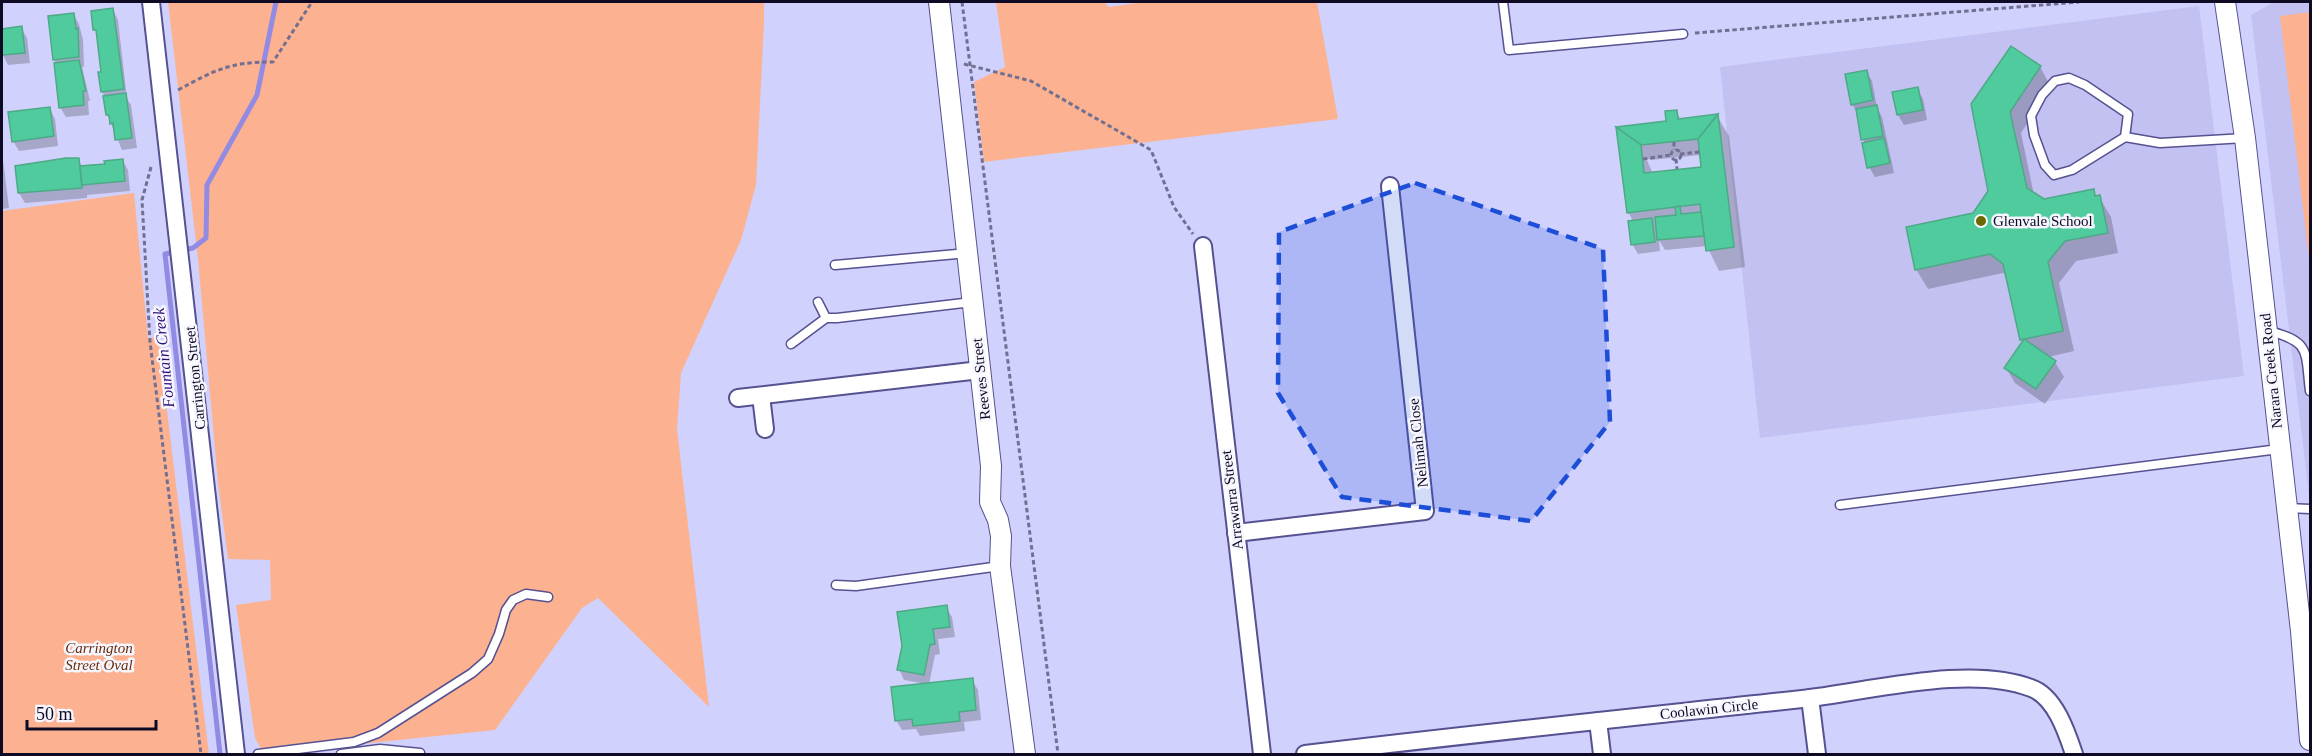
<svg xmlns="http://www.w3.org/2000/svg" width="2312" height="756" font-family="Georgia,serif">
	<rect width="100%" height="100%" fill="#d1d1fd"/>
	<g fill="#c2c1f1">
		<path d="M2274 2H2310V503L2251 15Z"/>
		<path d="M2199 6 2244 376 1760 438 1720 67Z"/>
	</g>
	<g fill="#fcb290">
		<path d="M168 2H764V22L756 185 741 240 681 373 677 429 709 707 598 598 582 608 495 730 264 754 255 738 236 605 271 600 270 560 228 559 218 483 198 259Z"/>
		<path d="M996 2H1104L1109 7 1144 2H1317L1338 119 984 162 974 82 1005 67Z"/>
		<path d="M2310 12V267L2280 16Z"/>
		<path d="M134 193 148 338 158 337 209 754H2V211Z"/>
	</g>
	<g fill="#0003" fill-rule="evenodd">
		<path d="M113 10 118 20 127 99 131 105 137 148 122 150 107 114 106 98 102 92 103 73 98 35 95 29Z"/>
		<path d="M73 14 79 24 83 40 84 67H82L90 101H88L89 115 66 117 60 107 57 64 54 60Z"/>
		<path d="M21 28 27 38 30 63 8 65 3 55 2 30Z"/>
		<path d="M2040 67 2051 87 2021 133 2034 195 2043 201 2093 191 2097 197H2099L2111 217 2118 253 2076 261 2059 283 2074 351 2048 357 2055 362 2064 377 2045 404 2015 383 2006 368 2023 343 2008 277 2003 273 1928 289 1916 269 1974 214 1989 192 1973 105Z"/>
		<path d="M1866 71 1872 81 1877 108 1882 117 1894 173 1875 177 1869 167 1858 114 1852 104Z"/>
		<path d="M1917 89 1923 99 1927 120 1904 125 1898 115 1893 93Z"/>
		<path d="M50 109 55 119 58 146 19 151 13 141Z"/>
		<path d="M1676 111 1681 120 1717 116 1729 136 1745 267 1719 271 1707 246 1665 250 1659 240 1660 251 1638 254 1632 244 1633 221 1628 212 1618 128 1668 122ZM1701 155 1703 168 1653 174 1646 158 1651 160Z"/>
		<path d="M2 152 9 208 2 209Z"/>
		<path d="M78 160 83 168 106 165 122 160 128 170 130 191 87 195V198L25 203 19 193Z"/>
		<path d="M946 607 952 617 955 637 938 639 940 654 935 655 929 684 972 680 978 690 981 720 964 722 965 731 920 736 916 729 902 730 896 720 926 684 904 680 899 669Z"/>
	</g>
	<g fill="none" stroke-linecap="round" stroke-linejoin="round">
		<path stroke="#928be4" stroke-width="5" d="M220 754 165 254 193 248 206 238 207 185 257 95 276 2"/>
	</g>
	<g fill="#4fcb9e" stroke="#4ea986" stroke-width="1.5">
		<path d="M113 8 124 89 101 92 98 72H101L96 30H93L91 11Z"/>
		<path d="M74 13 76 29 78 28 79 57 53 60 48 16Z"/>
		<path d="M22 26 25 53 2 55V29Z"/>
		<path d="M2011 46 2041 66 2010 112 2027 188 2044 199 2094 189 2095 196 2100 195 2108 233 2065 241 2048 262 2063 331 2020 340 2003 264 1990 254 1915 270 1906 227 1973 213 1988 191 1971 104Z"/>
		<path d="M79 60 86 91H83L84 105 59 108 54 63Z"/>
		<path d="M1867 70 1873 100 1851 105 1845 74Z"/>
		<path d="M1918 87 1923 110 1897 115 1892 92Z"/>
		<path d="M126 93 132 138 115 140 113 123 110 124 109 115H106L103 96Z"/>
		<path d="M1877 105 1883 136 1861 140 1856 109Z"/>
		<path d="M50 107 54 136 12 142 8 112Z"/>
		<path d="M1677 110 1678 119 1718 114 1698 139 1641 145 1616 127 1666 121 1665 111Z"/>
		<path d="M1718 114 1734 247 1706 251 1700 204 1627 213 1616 127 1641 145 1644 173 1701 167 1698 139Z"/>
		<path d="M1884 138 1890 163 1867 168 1862 143Z"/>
		<path d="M66 158H79L82 188 18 193 15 166Z"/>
		<path d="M123 159 125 181 82 185 80 166 105 164 104 161Z"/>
		<path d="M1680 206 1681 214 1701 212 1704 236 1657 240 1655 217 1676 215 1675 207Z"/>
		<path d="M1652 218 1655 242 1631 245 1628 221Z"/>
		<path d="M2024 339 2056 361 2036 389 2004 368Z"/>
		<path d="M947 605 950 627 933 629 935 644 930 645 924 675 897 670 902 646 897 612Z"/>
		<path d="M973 678 976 710 959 712 960 721 913 726 912 719 895 721 891 687Z"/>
	</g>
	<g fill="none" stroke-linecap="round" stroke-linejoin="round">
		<g stroke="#565191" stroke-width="11">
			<g id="service">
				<path d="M1503 2 1509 50 1683 34"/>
				<path d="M2125 137 2128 114 2085 85 2069 78 2055 81 2042 95 2031 116 2034 135 2045 165 2054 175 2072 170 2125 137 2160 143 2245 138"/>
				<path d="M835 265 968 253"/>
				<path d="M818 302 826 318H837L972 302"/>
				<path d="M2266 330C2311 342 2305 349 2310 391"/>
				<path d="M791 344 826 318"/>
				<path d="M1840 505 2279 449"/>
				<path d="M2287 508 2310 509"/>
				<path d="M836 585 856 586 1000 566"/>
				<path d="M258 754 354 742 378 733 472 673 488 659 499 634 506 610 513 600 526 594 548 597"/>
				<path d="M341 754 380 749 420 753"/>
			</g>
		</g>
		<g stroke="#565191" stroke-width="20">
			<g id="minor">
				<path d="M151 2 236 754"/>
				<path d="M1203 246 1262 754"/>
				<path d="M761 396 765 429"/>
				<path d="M738 398 980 370"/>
				<path d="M1236 533 1425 511 1390 186"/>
				<path d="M1810 698 1817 754"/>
				<path d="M1598 721 1602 754"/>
				<path d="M1305 754C1471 734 1636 717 1802 699 1868 692 1969 664 2031 688 2055 696 2067 733 2074 754"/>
			</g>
		</g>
		<g stroke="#565191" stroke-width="22">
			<g id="tertiary">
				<path d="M939 2 991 466 990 502 998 520 1001 536 1000 566 1025 754"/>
				<path d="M2225 2 2245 138 2301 631 2310 740"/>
			</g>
		</g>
		<g stroke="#716f92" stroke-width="3" stroke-dasharray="4.5 3" stroke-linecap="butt">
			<path d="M962 2 1058 754"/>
			<path d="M1695 33 2079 2"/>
			<path d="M964 64 1031 81 1151 150 1174 207 1193 234"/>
			<path d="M178 90C215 70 229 62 273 62L312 2"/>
			<path d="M1674 142V150"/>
			<circle cx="1676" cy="155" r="5"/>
			<path d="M1680 154 1700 152"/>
			<path d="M1643 159 1671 155"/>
			<path d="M1676 159 1677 169"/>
			<path d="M151 167 142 200 150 342 201 754"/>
		</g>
		<use href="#service" stroke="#fff" stroke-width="8"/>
		<use href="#minor" stroke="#fff" stroke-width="16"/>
		<use href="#tertiary" stroke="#fff" stroke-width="20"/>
	</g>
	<path fill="#1d4ed8" fill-opacity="0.2" stroke="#1d4ed8" stroke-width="4.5" stroke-dasharray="12 8" stroke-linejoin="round" d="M1415 183 1603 249 1610 422 1531 521 1342 497 1278 393 1279 232Z"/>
	<circle fill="#6d6700" stroke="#f6f6fe" stroke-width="2" cx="1981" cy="221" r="6"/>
	<g text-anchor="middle" stroke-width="5" stroke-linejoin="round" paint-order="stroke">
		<g font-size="15" fill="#0e0a24" stroke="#f6f6fe" text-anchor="start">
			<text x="1993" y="226">Glenvale School</text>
		</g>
		<g font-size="15" fill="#0e0a24" stroke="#f6f6fe">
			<text transform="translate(2271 371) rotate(-96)" y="5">Narara Creek Road</text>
			<text transform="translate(195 378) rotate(-96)" y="5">Carrington Street</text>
			<text transform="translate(981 379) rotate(-96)" y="5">Reeves Street</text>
			<text transform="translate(1418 443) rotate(-96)" y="5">Nelimah Close</text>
			<text transform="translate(1232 500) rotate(-97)" y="5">Arrawarra Street</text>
			<text transform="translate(1709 709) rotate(-6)" y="5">Coolawin Circle</text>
		</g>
		<g font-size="15" font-style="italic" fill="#682d0b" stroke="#f6f6fe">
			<text x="99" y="653">Carrington<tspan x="99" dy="17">Street Oval</tspan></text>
		</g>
		<g font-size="16" font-style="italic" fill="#2e0d77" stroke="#f6f6fe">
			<text transform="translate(163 358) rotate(-96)" y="6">Fountain Creek</text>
		</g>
	</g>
	<rect width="2312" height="756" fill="none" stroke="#0e0a24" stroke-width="6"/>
	<path d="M27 720v9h129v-9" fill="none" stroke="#0e0a24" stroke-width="3"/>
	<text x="36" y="720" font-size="18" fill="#0e0a24" stroke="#f6f6fe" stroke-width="4.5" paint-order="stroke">50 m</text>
</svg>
